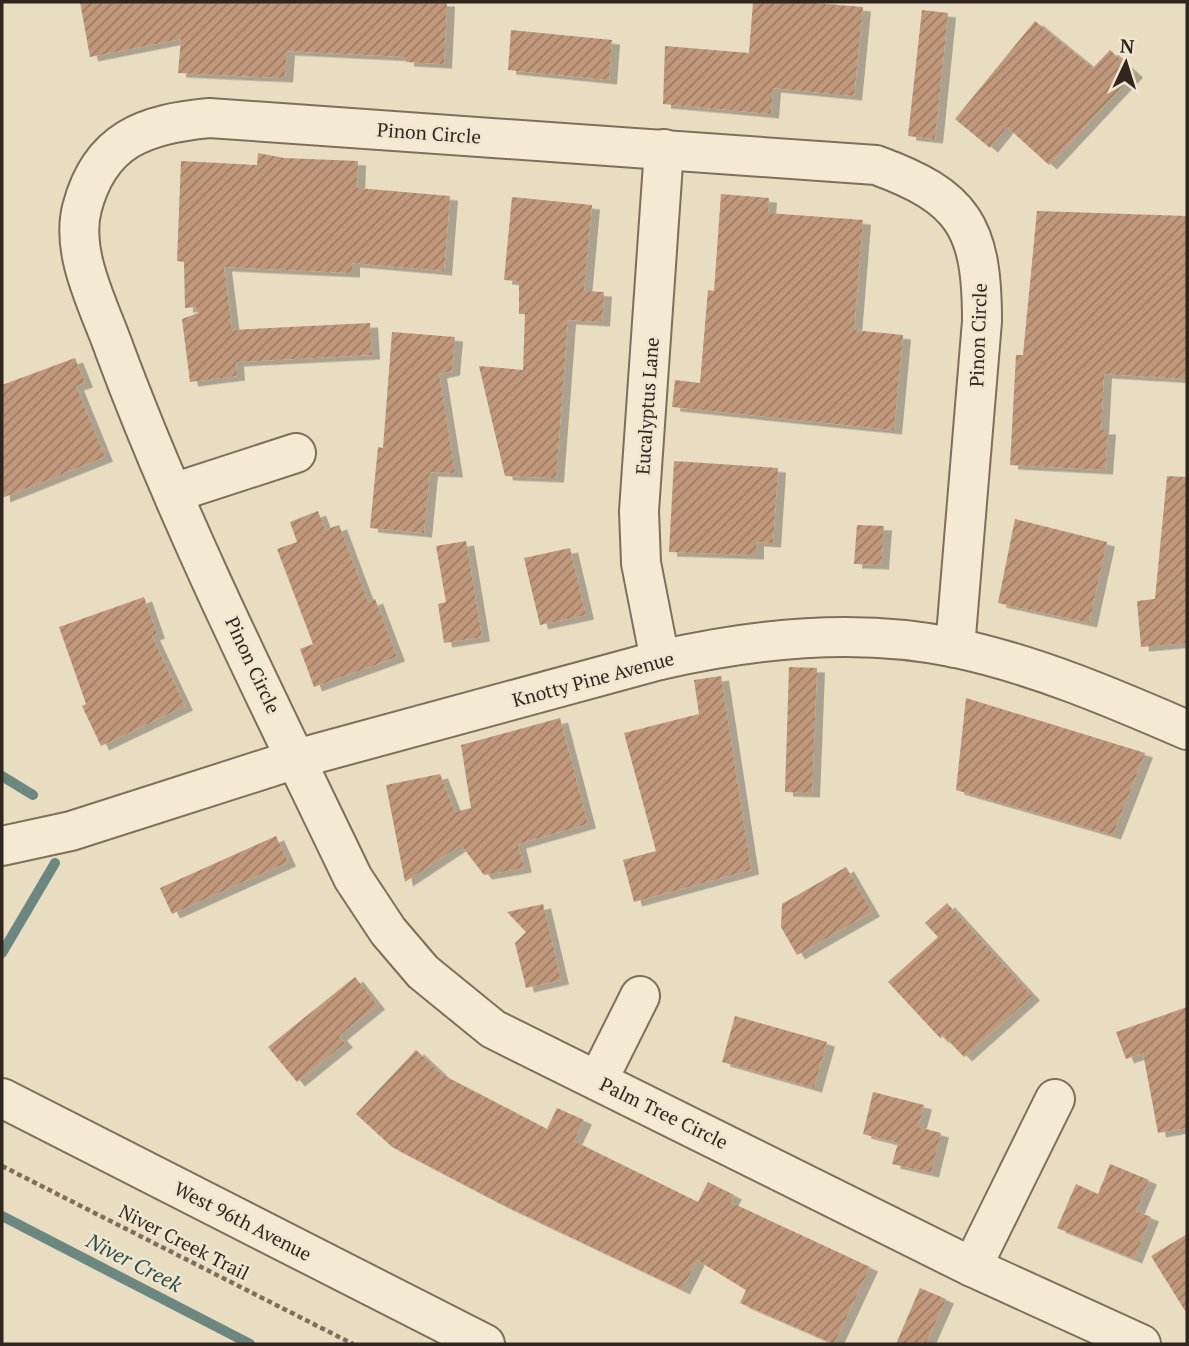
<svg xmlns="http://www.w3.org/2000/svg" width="1189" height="1346" font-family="'PT Serif',serif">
	<defs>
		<pattern id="building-hatch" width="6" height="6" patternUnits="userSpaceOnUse" patternTransform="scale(1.75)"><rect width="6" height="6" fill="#c1987b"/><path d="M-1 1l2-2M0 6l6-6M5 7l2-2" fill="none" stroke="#9d7c64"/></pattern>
		<filter id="shadow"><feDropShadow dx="8" dy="4.5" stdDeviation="0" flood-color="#0004"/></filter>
	</defs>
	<rect width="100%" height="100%" fill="#e8dcc1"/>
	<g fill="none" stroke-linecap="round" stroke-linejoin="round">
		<g stroke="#6c8780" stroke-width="10">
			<path d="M2 776 33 795"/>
			<path d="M2 953 55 863"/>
			<path d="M2 1216 250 1344"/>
		</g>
	</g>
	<g fill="url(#building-hatch)" filter="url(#shadow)">
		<path d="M80 2H447L444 64 406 62V57L287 51 285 78 178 73 181 39 90 57Z"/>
		<path d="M753 2H803L863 7 854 96 773 88 771 114 663 104 665 46 749 53Z"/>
		<path d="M922 10 948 13 935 139 908 136Z"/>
		<path d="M1035 21 1093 68 1110 50 1135 73 1049 165 1007 127 990 148 955 119Z"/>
		<path d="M511 30 612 40 609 80 508 70Z"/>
		<path d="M258 153 284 158 358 161 357 188 450 196 444 271 352 263V273L224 267 232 330 370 323 372 355 236 362 237 376 190 382 182 319 198 313 196 307 185 308 184 262 177 261 181 161 257 165Z"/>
		<path d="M721 194 769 198 768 213 863 220 854 330 903 335 894 430 672 407 675 380 700 383 708 290 714 291Z"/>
		<path d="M512 197 592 205 584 291 604 292 602 322 568 320 556 478 505 476 479 366 523 370 525 314H519V281L504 280Z"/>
		<path d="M1037 211 1187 216V379L1104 374 1101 430H1108L1105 470 1010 465 1016 355H1023Z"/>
		<path d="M392 332 455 337 452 371 439 374 455 473 430 472 424 533 370 528 378 447 383 448Z"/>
		<path d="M75 358 85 383 76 386 105 457 2 498V385Z"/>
		<path d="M674 461 778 468 773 543 756 542V555L669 552Z"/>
		<path d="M1167 476 1187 477V643L1141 647 1137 601 1155 599Z"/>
		<path d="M318 511 325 530 339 525 368 602 375 599 397 657 314 687 300 649 313 644 277 549 297 542 290 522Z"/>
		<path d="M1015 519 1107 542 1089 623 998 603Z"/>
		<path d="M857 525 884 526 881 565 854 564Z"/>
		<path d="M466 541 482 637 444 643 438 604 446 602 436 546Z"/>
		<path d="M570 548 586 615 540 625 524 558Z"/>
		<path d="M144 597 157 634 152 636 185 706 101 746 82 706 86 704 59 627Z"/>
		<path d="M789 667 817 668 812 793 785 792Z"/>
		<path d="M721 676 751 870 634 902 623 860 656 851 624 733 699 714 694 680Z"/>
		<path d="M966 698 1145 753 1113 835 956 790Z"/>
		<path d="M560 718 588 824 518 844 524 868 484 875 461 845 405 882 386 785 440 774 455 812 471 808 461 745Z"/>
		<path d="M276 836 288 862 172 914 160 888Z"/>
		<path d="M846 867 872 912 797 955 781 927 782 904Z"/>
		<path d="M947 903 1032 996 964 1057 942 1034 941 1039 888 982 938 937 925 923Z"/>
		<path d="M543 904 561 980 526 988 515 943 526 932 507 912Z"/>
		<path d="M355 977 377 1005 339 1036 345 1043 297 1082 268 1047Z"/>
		<path d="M1187 1007V1128L1158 1133 1143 1053 1126 1059 1116 1032Z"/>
		<path d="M735 1016 827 1042 814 1088 722 1062Z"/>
		<path d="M416 1050 443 1075 547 1129 557 1108 584 1120 574 1141 698 1202 708 1182 734 1195 730 1202 870 1267 834 1344 740 1303 746 1290 697 1260 682 1290 501 1204 392 1147 356 1114Z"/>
		<path d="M873 1092 924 1105 918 1127 941 1133 931 1173 892 1164 898 1143 863 1134Z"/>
		<path d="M1110 1164 1149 1180 1136 1211 1151 1217 1134 1259 1057 1228 1076 1184 1098 1194Z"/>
		<path d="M1187 1234V1314L1151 1256Z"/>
		<path d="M920 1288 946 1299 926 1344H896Z"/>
	</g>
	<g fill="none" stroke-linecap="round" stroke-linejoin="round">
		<g stroke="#7f6e5b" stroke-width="42">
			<g id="minor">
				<path d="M173 493 296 453"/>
				<path d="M955 648 982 321C982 227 964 197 876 165L209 118C145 124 100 139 82 208 70 254 100 308 115 351 182 531 270 705 353 878L388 931 423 972 493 1029 972 1267 1141 1344"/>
				<path d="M660 660 641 563 639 511 664 149"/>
				<path d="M2 846 71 831 296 759 660 660C756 638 859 627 956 648 1036 665 1113 698 1187 730"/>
				<path d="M598 1080 640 996"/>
				<path d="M972 1267 1055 1099"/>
			</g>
		</g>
		<g stroke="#7f6e5b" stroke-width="42">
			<path id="tertiary" d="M2 1098 485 1344"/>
		</g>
		<path stroke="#7f6e5b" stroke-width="4.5" stroke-dasharray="5 3.5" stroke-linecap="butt" d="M2 1166 353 1344"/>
		<use href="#minor" stroke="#f4ead3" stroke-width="38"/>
		<use href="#tertiary" stroke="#f4ead3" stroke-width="38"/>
	</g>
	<g text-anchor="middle" stroke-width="5" stroke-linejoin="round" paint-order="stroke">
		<g font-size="19" fill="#30261d" stroke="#f0e6d0">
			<text transform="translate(429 133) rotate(4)" y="7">Pinon Circle</text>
			<text transform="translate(978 335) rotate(-88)" y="7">Pinon Circle</text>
			<text transform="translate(647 406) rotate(-86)" y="7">Eucalyptus Lane</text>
			<text transform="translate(253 665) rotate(65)" y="7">Pinon Circle</text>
			<text transform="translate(593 679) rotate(-15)" y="7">Knotty Pine Avenue</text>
			<text transform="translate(664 1113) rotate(26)" y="7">Palm Tree Circle</text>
			<text transform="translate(243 1221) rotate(27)" y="7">West 96th Avenue</text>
			<text transform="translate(184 1242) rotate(27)" y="7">Niver Creek Trail</text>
		</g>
		<g font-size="21" font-style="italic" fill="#2e4f4c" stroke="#f0e6d0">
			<text transform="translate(134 1263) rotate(27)" y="7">Niver Creek</text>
		</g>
	</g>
	<rect width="1189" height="1346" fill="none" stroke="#30261d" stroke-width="7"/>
	<g transform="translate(1126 63) rotate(4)" stroke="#f0e6d0" stroke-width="5" paint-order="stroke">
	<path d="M0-5L12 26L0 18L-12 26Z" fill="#30261d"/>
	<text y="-10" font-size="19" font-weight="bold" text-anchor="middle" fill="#30261d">N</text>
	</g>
</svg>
